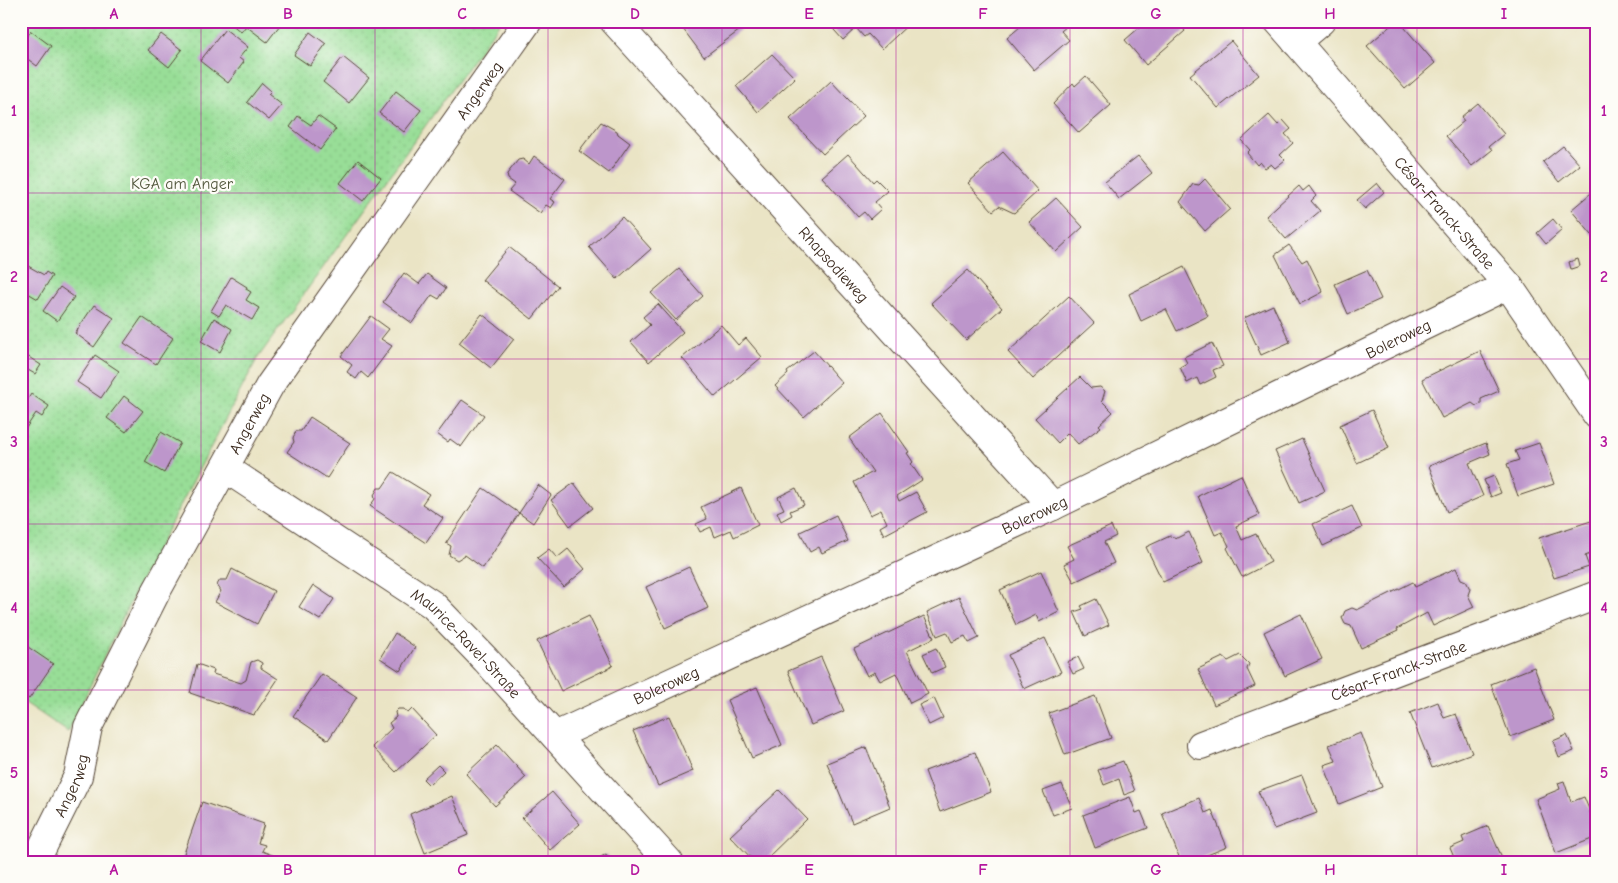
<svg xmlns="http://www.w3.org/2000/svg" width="1618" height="883" font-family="'Comic Neue',sans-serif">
	<defs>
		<pattern id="green-dots" width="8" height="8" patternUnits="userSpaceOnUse" patternTransform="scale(1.25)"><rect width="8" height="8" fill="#98de97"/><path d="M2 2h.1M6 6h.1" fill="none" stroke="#84bf82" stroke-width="1.8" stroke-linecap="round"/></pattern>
	</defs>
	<rect width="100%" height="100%" fill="#fdfcf7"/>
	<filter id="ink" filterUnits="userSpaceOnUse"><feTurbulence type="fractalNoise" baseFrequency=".02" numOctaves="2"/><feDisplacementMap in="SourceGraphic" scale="10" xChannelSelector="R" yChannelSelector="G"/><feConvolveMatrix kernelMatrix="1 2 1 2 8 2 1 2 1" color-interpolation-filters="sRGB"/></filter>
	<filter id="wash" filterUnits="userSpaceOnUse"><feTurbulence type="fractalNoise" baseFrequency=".0096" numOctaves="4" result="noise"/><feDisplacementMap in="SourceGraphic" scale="20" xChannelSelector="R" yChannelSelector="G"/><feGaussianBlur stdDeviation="1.12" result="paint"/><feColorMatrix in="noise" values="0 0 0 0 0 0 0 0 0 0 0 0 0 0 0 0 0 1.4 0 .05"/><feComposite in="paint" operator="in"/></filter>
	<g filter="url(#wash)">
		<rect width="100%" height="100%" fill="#eae4c5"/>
		<path fill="url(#green-dots)" stroke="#6a845a" d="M21 21H501L257 359 139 584 68 732 21 700Z"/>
		<g id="blocks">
			<g fill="#bd96cb">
				<path d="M231 21H283L267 42 246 26 241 32 230 23Z"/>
				<path d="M677 21H733L740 30 704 57Z"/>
				<path d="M826 21H912L882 49 868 34 864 37 856 28 843 40Z"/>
				<path d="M1027 21H1063L1067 26 1061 31 1069 40 1034 70 1007 38Z"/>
				<path d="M1147 21H1177L1185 31 1146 65 1125 40Z"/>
				<path d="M1396 21H1399L1435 63 1405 89 1367 46Z"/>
				<path d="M225 29 248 47 239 58 244 62 228 83 200 61Z"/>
				<path d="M31 31 51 46 37 66 21 54V45Z"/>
				<path d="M310 32 326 44 310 66 294 55Z"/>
				<path d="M161 34 182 50 169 67 148 50Z"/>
				<path d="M1231 41 1259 75 1218 108 1190 75Z"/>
				<path d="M772 54 795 78 758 112 736 86Z"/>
				<path d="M343 57 369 78 349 103 323 82Z"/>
				<path d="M1086 76 1111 105 1079 133 1053 104 1073 83 1075 86Z"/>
				<path d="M831 81 864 116 823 154 790 119Z"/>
				<path d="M262 83 271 91 268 94 282 105 269 120 247 102Z"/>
				<path d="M396 91 421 110 404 132 379 113Z"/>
				<path d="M1478 103 1504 134 1489 146 1492 150 1472 166 1446 136 1464 121 1461 117Z"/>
				<path d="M1269 115 1278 125 1283 120 1291 129 1285 134 1293 143 1280 155 1285 160 1275 168 1271 164 1265 168 1260 162 1257 165 1247 153 1250 150 1241 140Z"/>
				<path d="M298 116 311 125 318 116 336 129 320 150 290 127Z"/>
				<path d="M601 122 617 131 618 134 630 143 609 173 579 151Z"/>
				<path d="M1563 146 1580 165 1559 182 1543 162Z"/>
				<path d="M1003 152 1038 191 1014 213 999 206 993 211 968 183Z"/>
				<path d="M848 154 873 182 876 179 888 191 875 202 881 209 870 219 864 212 858 217 822 177Z"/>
				<path d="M534 156 565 179 550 199 555 202 551 208 546 205 540 213 509 191 515 184 508 179 507 174 518 160 523 159 529 164Z"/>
				<path d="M1138 156 1152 173 1119 199 1105 182Z"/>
				<path d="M358 160 381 178 363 201 340 183Z"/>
				<path d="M1205 179 1230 209 1205 231 1180 202 1193 184 1199 185Z"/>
				<path d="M1377 183 1384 192 1365 209 1357 200Z"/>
				<path d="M1299 186 1303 191 1309 186 1316 196 1311 201 1320 211 1286 239 1266 216Z"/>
				<path d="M1597 188V231L1592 235 1571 210Z"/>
				<path d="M1056 198 1083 227 1056 252 1029 222Z"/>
				<path d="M622 217 651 249 617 279 589 247Z"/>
				<path d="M1553 219 1562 230 1546 244 1537 233Z"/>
				<path d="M1289 245 1302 262 1307 259 1323 292 1300 304 1275 255Z"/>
				<path d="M509 247 558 286 532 319 482 280Z"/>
				<path d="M1578 259 1580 266 1571 269 1569 262Z"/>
				<path d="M21 262 44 275 46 272 52 276 38 299 21 289Z"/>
				<path d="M1184 267 1208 316 1177 331 1166 309 1141 321 1129 294Z"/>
				<path d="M679 269 703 296 676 320 651 293Z"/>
				<path d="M968 270 1002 308 966 340 931 303Z"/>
				<path d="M1367 270 1381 299 1348 314 1335 284Z"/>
				<path d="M404 273 419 284 427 274 446 288 439 299 432 295 412 323 383 302Z"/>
				<path d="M231 277 247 287 246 289 251 292 246 300 259 308 252 320 226 305 219 316 211 311Z"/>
				<path d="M60 287 74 297 57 321 43 311Z"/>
				<path d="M1069 296 1094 323 1033 379 1008 352Z"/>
				<path d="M658 304 683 332 649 362 631 342 650 325 643 317Z"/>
				<path d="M94 305 114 318 94 347 75 333Z"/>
				<path d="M1273 305 1290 342 1261 355 1244 318Z"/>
				<path d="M482 314 514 339 491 368 459 343Z"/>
				<path d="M371 316 389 329 381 339 392 346 368 378 361 372 356 379 347 372 352 365 341 356Z"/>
				<path d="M142 317 173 338 156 364 124 343Z"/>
				<path d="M214 318 232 329 220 352 201 341Z"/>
				<path d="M721 325 738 345 746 338 762 357 715 397 682 358Z"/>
				<path d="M1212 343 1223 366 1213 370 1216 377 1200 385 1197 378 1187 383 1180 367 1187 363 1184 357Z"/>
				<path d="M814 351 842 383 804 417 775 386 788 374 787 372Z"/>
				<path d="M1480 351 1499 391 1481 399V404L1476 406 1472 403 1442 418 1422 379Z"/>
				<path d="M21 352 41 365 35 374 21 366Z"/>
				<path d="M95 355 119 371 101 398 77 382Z"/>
				<path d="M1080 377 1091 388 1100 387 1105 391 1102 401 1113 412 1099 425 1101 427 1078 444 1068 433 1058 443 1035 418Z"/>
				<path d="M31 394 49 406 42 417 36 413 24 431 21 429V410Z"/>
				<path d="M124 396 143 411 126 432 107 418Z"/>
				<path d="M462 400 484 415 461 447 450 439 448 442 437 434Z"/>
				<path d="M1372 410 1389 448 1357 463 1340 425Z"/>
				<path d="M882 413 909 452 907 453 913 462 911 464 922 480 897 496 899 501 916 492 927 512 884 535 880 527 887 523 881 510 870 515 854 482 873 472 849 438Z"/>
				<path d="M310 417 350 443 327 478 287 452 294 442 293 438 296 431H301Z"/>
				<path d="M161 432 180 443 164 473 145 462Z"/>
				<path d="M1302 439 1325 491 1299 503 1275 451Z"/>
				<path d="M1486 443 1490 454 1469 463 1483 496 1447 512 1429 466Z"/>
				<path d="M1539 443 1554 484 1518 496 1507 464 1519 460 1515 451Z"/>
				<path d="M393 472 429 494 422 504 443 518 426 543 370 506 375 499 374 495 378 488H382Z"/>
				<path d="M1241 475 1259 515 1236 526 1242 540 1256 534 1271 562 1242 577 1227 548 1229 546 1222 532 1215 535 1198 496Z"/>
				<path d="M1494 476 1501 493 1491 497 1484 480Z"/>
				<path d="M574 483 593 508 570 526 551 500Z"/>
				<path d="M538 485 551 495 533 523 519 513Z"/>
				<path d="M483 488 519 513 483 568 465 555 457 560 449 555 451 546 446 543Z"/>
				<path d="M741 488 758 525 734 537 731 530 715 537 711 527 700 532 696 524 707 519 701 507Z"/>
				<path d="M796 488 804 505 790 511 792 515 781 521 777 512 784 509 778 497Z"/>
				<path d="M1352 506 1362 528 1323 546 1313 524Z"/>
				<path d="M836 515 848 541 822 553 819 547 810 552 800 532Z"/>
				<path d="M1597 519V564L1593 553 1585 556 1589 567 1554 578 1539 538Z"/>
				<path d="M1111 526 1116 536 1104 542 1114 563 1074 582 1064 564 1074 559 1067 546Z"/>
				<path d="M1189 532 1203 563 1163 582 1146 547 1170 536 1177 538Z"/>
				<path d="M549 549 557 558 568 549 585 569 564 587 537 558Z"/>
				<path d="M689 567 708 608 665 628 646 587Z"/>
				<path d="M1456 568 1461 579 1466 581 1470 589 1468 595 1474 607 1433 626 1427 613 1397 629 1398 631 1361 648 1351 626 1345 624 1342 618 1345 611 1352 608 1357 610 1413 582 1415 587Z"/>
				<path d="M232 569 274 591 257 624 215 602 221 591 217 585 220 580H227Z"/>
				<path d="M1041 571 1059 612 1039 622 1036 615 1016 625 1000 590Z"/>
				<path d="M313 585 334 599 320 620 299 607Z"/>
				<path d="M959 597 979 638 969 643 965 636 952 642 947 632 937 636 927 612Z"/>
				<path d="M1096 599 1109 625 1085 636 1074 612 1083 609 1081 606Z"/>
				<path d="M1301 614 1322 659 1285 676 1264 632Z"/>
				<path d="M589 616 613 666 561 691 537 641Z"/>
				<path d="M924 616 934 638 907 651 928 694 910 703 896 673 880 681 875 672 867 676 854 649Z"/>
				<path d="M395 633 415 647 400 671 380 658Z"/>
				<path d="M1045 638 1061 672 1024 689 1008 655Z"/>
				<path d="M28 647 53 664 29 699 21 694V656Z"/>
				<path d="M936 648 945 667 932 673 923 654Z"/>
				<path d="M1240 655 1249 664 1247 669 1255 686 1214 705 1198 669 1223 657 1228 661Z"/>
				<path d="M821 657 844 711 811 725 788 671Z"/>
				<path d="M1078 657 1084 669 1073 674 1067 662Z"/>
				<path d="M257 660 262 663 261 668 278 679 254 715 190 693 197 664 214 670 213 674 241 683 246 680 251 662Z"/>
				<path d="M1534 667 1554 720 1510 737 1491 684Z"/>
				<path d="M322 674 357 697 328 740 293 716Z"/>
				<path d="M757 687 782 745 752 758 727 700Z"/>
				<path d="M1095 696 1111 738 1065 755 1049 713Z"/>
				<path d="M934 698 943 718 929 725 919 705Z"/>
				<path d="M1438 702 1444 718 1456 714 1472 753 1432 768 1410 713Z"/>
				<path d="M398 709H403L408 713 412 709 436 735 396 772 372 747 392 728 389 723 396 717 395 712Z"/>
				<path d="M669 716 693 771 658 786 633 731Z"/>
				<path d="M1361 733 1382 787 1339 804 1324 765 1336 761 1329 745Z"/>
				<path d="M1567 735 1574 751 1559 757 1553 741Z"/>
				<path d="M497 745 526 777 495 806 466 774Z"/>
				<path d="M866 747 890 807 852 823 827 763Z"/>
				<path d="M975 752 991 792 940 812 925 771Z"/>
				<path d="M1123 761 1135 791 1124 795 1119 779 1104 785 1098 770Z"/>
				<path d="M438 765 444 771 429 785 423 779Z"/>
				<path d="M1302 775 1317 813 1274 829 1258 791Z"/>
				<path d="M1564 781 1571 802 1584 797 1597 829V837L1556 853 1536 799 1560 789 1558 783Z"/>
				<path d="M1062 784 1072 808 1053 815 1043 791Z"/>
				<path d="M779 790 807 819 763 862H755L730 836Z"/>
				<path d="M552 792 580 824 550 850 522 818Z"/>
				<path d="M452 796 468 835 425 853 410 814Z"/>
				<path d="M1130 797 1136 813 1141 811 1148 828 1095 848 1083 815Z"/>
				<path d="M1199 798 1205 813 1212 810 1227 847 1190 862H1181L1162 813Z"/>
				<path d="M202 802 264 824 258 843 265 845 262 851 290 862H181Z"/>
				<path d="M1488 826 1504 862H1456L1450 848 1464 842 1462 837Z"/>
				<path d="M606 854 611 862H593Z"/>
			</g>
		</g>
	</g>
	<g filter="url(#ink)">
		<use href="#blocks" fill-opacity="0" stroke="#554637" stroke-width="1"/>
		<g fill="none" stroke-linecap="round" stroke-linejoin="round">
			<g stroke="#554637" stroke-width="30">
				<g id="minor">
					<path id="s1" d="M614 21 1053 506"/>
					<path id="s2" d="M1278 21 1508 285 1597 415"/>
					<path d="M1296 42 1321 21"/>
					<path id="s3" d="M225 468 433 605 486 660 669 862"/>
					<path id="s4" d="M555 736 1053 506 1508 285"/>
					<path id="s5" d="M1201 745 1597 595"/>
					<path id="s6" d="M35 862 78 776 88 727 156 592 270 385 528 21"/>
				</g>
			</g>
			<use href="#minor" stroke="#fff" stroke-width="28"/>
		</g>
	</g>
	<path fill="none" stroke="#b5179e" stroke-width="1" stroke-opacity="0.55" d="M201 21V862M375 21V862M548 21V862M722 21V862M896 21V862M1070 21V862M1243 21V862M1417 21V862M21 193H1597M21 359H1597M21 524H1597M21 690H1597"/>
	<g text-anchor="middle" stroke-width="4.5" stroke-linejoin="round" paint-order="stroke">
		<g font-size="16" fill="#3b2a1e" stroke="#fdfcf7">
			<text dy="6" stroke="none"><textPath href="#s6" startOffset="895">Angerweg</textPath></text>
			<text dy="6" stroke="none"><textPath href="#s2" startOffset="254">César-Franck-Straße</textPath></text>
			<text dy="6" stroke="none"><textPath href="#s1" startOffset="328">Rhapsodieweg</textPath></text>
			<text dy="6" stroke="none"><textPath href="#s4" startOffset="932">Boleroweg</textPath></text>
			<text dy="6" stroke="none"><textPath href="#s6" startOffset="490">Angerweg</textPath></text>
			<text dy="6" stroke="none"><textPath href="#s4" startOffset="528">Boleroweg</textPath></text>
			<text dy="6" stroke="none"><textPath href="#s3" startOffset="299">Maurice-Ravel-Straße</textPath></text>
			<text dy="6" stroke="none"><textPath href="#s5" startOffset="211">César-Franck-Straße</textPath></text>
			<text dy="6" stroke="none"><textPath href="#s4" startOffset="122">Boleroweg</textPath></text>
			<text dy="6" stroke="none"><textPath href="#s6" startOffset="85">Angerweg</textPath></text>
		</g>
		<g font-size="16" fill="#52573c" stroke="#fdfcf7">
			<text x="182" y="189">KGA am Anger</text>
		</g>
	</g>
	<rect width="1618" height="883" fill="none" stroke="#fdfcf7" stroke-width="55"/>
	<rect x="28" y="28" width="1562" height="828" fill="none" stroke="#b5179e" stroke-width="2"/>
	<g font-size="16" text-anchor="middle" font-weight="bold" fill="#b5179e">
		<text x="114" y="19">A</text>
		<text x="288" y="19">B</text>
		<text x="462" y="19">C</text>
		<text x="635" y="19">D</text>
		<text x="809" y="19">E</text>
		<text x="983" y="19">F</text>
		<text x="1156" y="19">G</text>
		<text x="1330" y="19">H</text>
		<text x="1504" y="19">I</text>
		<text x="14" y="116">1</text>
		<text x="1604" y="116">1</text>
		<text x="14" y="282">2</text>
		<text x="1604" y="282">2</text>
		<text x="14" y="447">3</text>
		<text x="1604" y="447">3</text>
		<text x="14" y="613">4</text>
		<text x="1604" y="613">4</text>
		<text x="14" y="778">5</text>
		<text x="1604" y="778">5</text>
		<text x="114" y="875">A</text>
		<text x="288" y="875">B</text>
		<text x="462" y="875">C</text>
		<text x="635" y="875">D</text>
		<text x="809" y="875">E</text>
		<text x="983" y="875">F</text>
		<text x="1156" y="875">G</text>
		<text x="1330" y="875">H</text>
		<text x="1504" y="875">I</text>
	</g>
</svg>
